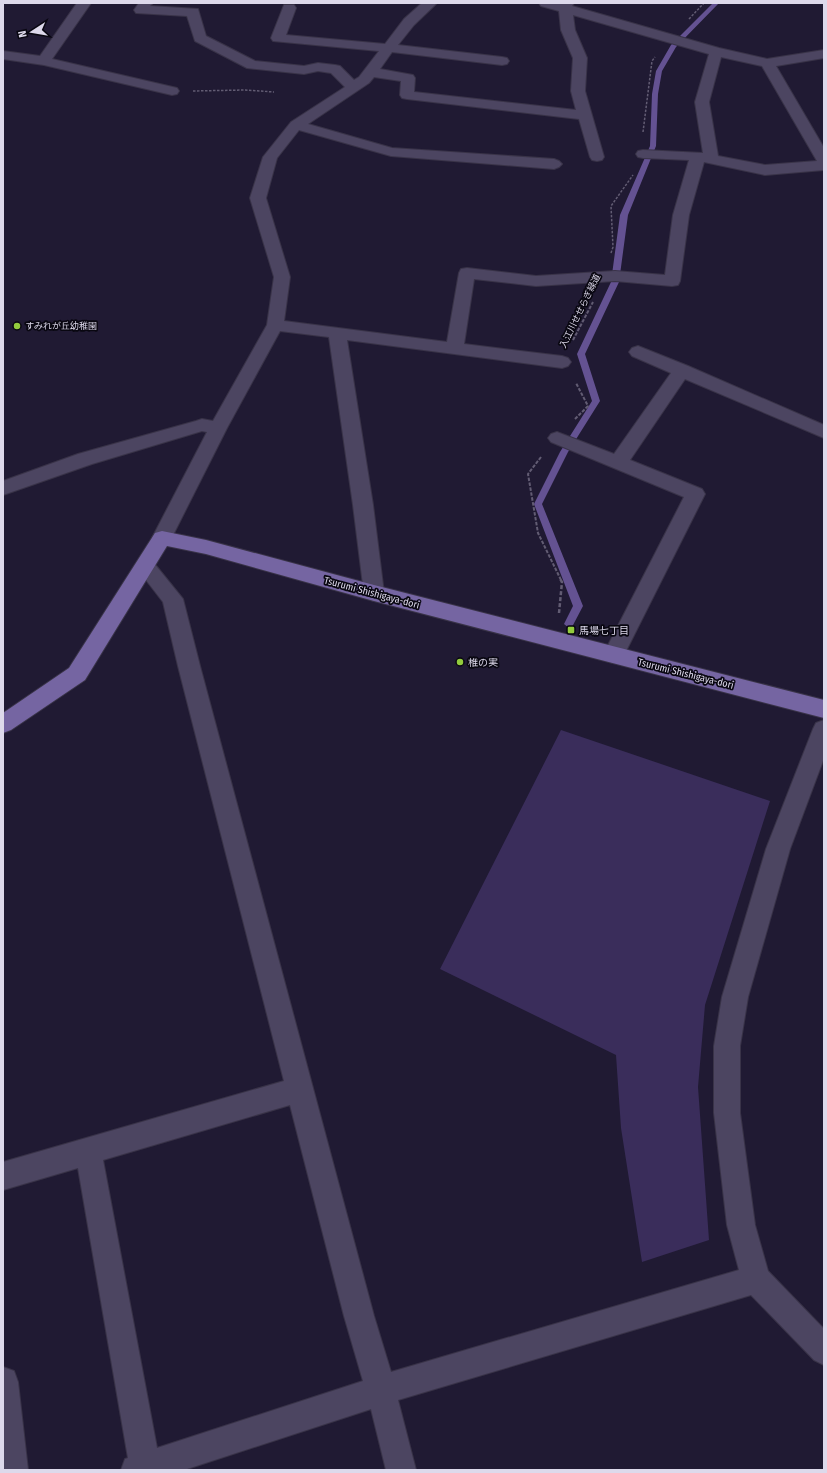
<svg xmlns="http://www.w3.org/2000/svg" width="827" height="1473" font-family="'Fira Sans Condensed','Noto Sans JP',sans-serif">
	<rect width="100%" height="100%" fill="#201a33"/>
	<path fill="#3a2d5b" d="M561 730 770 801 705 1005 698 1087 709 1240 642 1262 621 1128 616 1055 440 969Z"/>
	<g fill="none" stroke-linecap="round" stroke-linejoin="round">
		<path fill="#645292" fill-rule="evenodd" d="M713 3H719L676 47 662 71 658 94 656 146 628 215 619 282 585 354 600 401 568 452 542 504 583 606 572 627 569 628 564 624 573 606 534 504 560 452 592 401 577 354 611 282 620 215 650 146 652 94 656 71 671 45Z"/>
		<g stroke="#393348" stroke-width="2">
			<g id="minor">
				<path d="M77 3H91L52 59 177 88 179 91 177 94 172 95 44 65 3 59V51L40 56Z"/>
				<path d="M139 3H153L150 6 198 9 206 36 255 61 304 66 318 63 335 65 340 66 354 80 359 77 379 51 273 41 271 38 284 5H294L296 8 286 35 385 44 404 19 422 3H437L414 25 398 45 502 57 507 58 509 61 507 64 502 65 392 52 380 69 413 75 415 78 414 92 576 110 571 91 573 58 561 30 559 11 541 6 539 3H574L572 6 719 48 767 59 824 50V58L776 66 824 148V170L765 175 704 162 689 215 680 281 678 285 672 286 615 281 536 286 474 279 464 344 562 356 568 358 571 362 568 366 562 368 347 340 373 505 384 593 381 598 374 601 367 598 364 593 353 505 329 337 280 331 227 428 169 543 162 545 155 543 152 538 207 432 202 431 92 464 3 495V481L78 454 196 421 202 419 213 421 267 325 274 277 250 198 263 157 291 122 345 87 331 73 318 71 304 74 247 68 195 41 187 16 136 13 134 10ZM573 15 709 54 695 102 703 153 643 150 638 151 636 154 638 157 643 158 689 160 673 215 665 275 615 271 536 276 467 268 461 269 459 273 447 342 284 321 290 277 266 198 277 158 299 130 391 156 554 169 559 167 562 164 559 161 554 159 392 148 308 124 369 83 374 77 401 81 400 95 402 98 407 99 579 119 590 157 592 160 597 161 602 160 604 157 585 91 587 58 575 30ZM721 57 762 66 817 161 765 165 718 156 709 102Z"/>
				<path d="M638 346 688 366 824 425V438L685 379 630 460 702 489 705 494 621 661 614 663 607 661 603 655 684 497 551 442 548 438 551 434 557 432 614 454 671 373 632 356 629 352 632 348Z"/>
				<path d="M146 560 153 562 183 599 200 666 374 1316 391 1372 739 1270 727 1225 714 1113V1046L722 997 766 849 813 729 816 723 824 720V758L790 849 748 997 740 1046V1113L755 1225 768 1271 824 1329V1365L814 1360 751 1295 398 1400 416 1470H386L371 1409 184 1470H121L125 1459 128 1458 78 1168 3 1190V1162L284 1081 178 666 163 602 136 567 139 562ZM290 1105 344 1316 363 1381 157 1448 103 1160Z"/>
				<path d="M3 1367 14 1371 18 1382 28 1470H3Z"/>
			</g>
		</g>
		<g stroke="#393348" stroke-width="2">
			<path id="major" d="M162 531 206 540 374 585 824 700V718L374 601 206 554 167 546 85 680 11 730 3 733V713L69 668 155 533Z"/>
		</g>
		<g stroke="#625c73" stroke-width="1.5" stroke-dasharray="2.5 1.5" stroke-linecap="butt">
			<path d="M689 19 704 3"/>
			<path d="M193 91 245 90 274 92"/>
			<path d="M643 132 652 61 655 57"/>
			<path d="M611 253 613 247 611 206 633 175"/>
		</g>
		<g stroke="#625c73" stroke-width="2" stroke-dasharray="3.5 1.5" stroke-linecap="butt">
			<path d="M573 340 593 302"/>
			<path d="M575 419 588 406 576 383"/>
			<path d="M541 457 528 474 538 533 561 580"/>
		</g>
		<path stroke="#625c73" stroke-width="2.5" stroke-dasharray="4 2" stroke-linecap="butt" d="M559 613 562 582 560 579"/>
		<use href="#minor" fill="#4c4561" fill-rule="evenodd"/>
		<use href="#major" fill="#7565a2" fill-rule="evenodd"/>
	</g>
	<g fill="#93cc3d" stroke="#090711" stroke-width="1.5">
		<circle cx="17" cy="326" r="4"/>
		<rect x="567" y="626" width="8" height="8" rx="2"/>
		<circle cx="460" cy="662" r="4"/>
	</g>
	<g text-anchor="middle" stroke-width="3.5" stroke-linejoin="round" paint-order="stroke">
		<g font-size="9" fill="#ddd9eb" stroke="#090711">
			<text transform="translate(580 311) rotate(-64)" y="3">入江川せせらぎ緑道</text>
		</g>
		<g font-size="9" fill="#ddd9eb" stroke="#090711" text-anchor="start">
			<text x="25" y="329">すみれが丘幼稚園</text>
		</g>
		<g font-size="10" fill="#ddd9eb" stroke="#090711">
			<text transform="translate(372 592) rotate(15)" y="4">Tsurumi Shishigaya-dori</text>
			<text transform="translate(686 673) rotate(14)" y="4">Tsurumi Shishigaya-dori</text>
		</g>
		<g font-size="10" fill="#ddd9eb" stroke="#090711" text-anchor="start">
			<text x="579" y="634">馬場七丁目</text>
			<text x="468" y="666">椎の実</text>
		</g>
	</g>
	<rect width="827" height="1473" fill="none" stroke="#ddd9eb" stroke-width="8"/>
	<g transform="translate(32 32) rotate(258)" stroke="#090711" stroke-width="3" paint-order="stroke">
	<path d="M0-3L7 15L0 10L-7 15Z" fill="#ddd9eb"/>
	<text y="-6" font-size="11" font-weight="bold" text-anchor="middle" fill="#ddd9eb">N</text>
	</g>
</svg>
